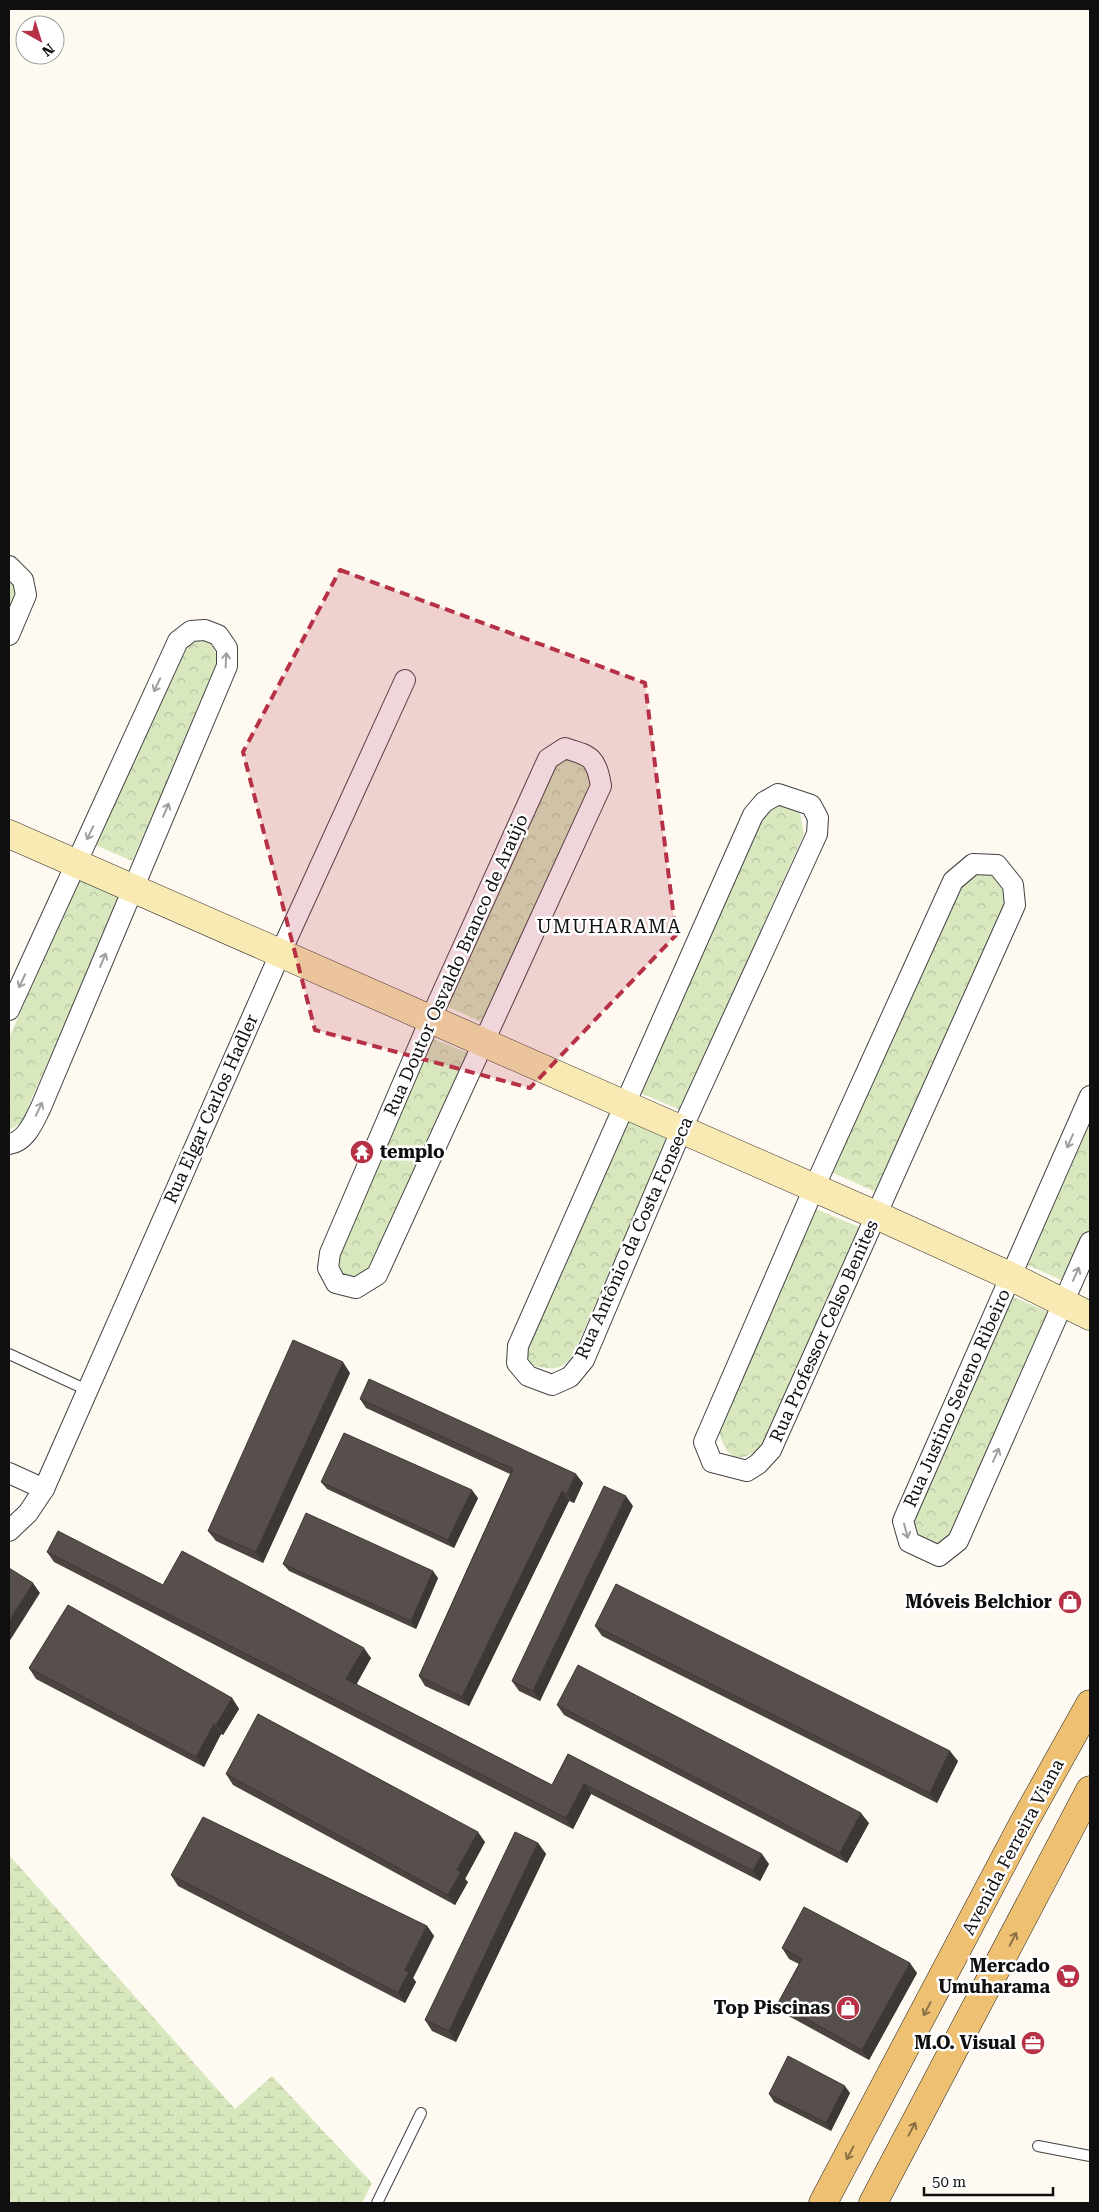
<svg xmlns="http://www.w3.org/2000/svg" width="1099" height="2212" font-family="'Roboto Serif',serif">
	<defs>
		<pattern id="wetland-marsh" width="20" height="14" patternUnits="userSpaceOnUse" patternTransform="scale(1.25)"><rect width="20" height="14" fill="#d8e7be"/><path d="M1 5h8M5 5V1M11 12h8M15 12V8" fill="none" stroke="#b8c5a2"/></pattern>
		<pattern id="park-crowns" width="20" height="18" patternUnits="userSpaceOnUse" patternTransform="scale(1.25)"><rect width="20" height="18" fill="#d8e7be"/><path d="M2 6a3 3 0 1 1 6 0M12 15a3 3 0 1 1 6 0" fill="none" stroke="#b8c5a2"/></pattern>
	</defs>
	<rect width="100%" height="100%" fill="#fefaf2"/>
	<path fill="url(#wetland-marsh)" d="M9 1855 235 2109 272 2076 372 2183 362 2203H9Z"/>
	<g fill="url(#park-crowns)">
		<path d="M9 577 15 585 18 594 9 615Z"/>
		<path d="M196 636 210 641 217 655 218 669 132 861 93 844 180 647Z"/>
		<path d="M568 755 584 761 593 773 591 789 486 1024 446 1006 554 764Z"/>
		<path d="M781 803 799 808 804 834 680 1110 636 1091 759 818 769 807Z"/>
		<path d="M976 870 994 874 1005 895 1004 905 876 1192 831 1172 960 885Z"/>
		<path d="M79 878 121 896 21 1123 9 1130V1038Z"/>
		<path d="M429 1037 468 1053 373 1271 356 1281 340 1279 336 1252Z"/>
		<path d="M625 1114 670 1134 573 1355C560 1373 550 1369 530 1365L524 1344Z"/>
		<path d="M1090 1114V1231L1068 1283 1025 1264Z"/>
		<path d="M816 1209 859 1227 762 1447C739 1465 726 1460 719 1431Z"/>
		<path d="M1011 1296 1051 1313 952 1536 938 1544 915 1535 912 1518Z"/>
	</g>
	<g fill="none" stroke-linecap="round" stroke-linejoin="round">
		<g stroke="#424242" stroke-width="12">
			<g id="lane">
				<path d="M9 1354 87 1390"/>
				<path d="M1038 2146 1090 2156"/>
				<path d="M377 2203 421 2113"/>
			</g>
		</g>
		<g stroke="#424242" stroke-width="22">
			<g id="street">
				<path d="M9 566 23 580 26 595 9 635"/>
				<path d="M565 748C591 756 596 757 601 786L377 1275 356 1288 336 1283 328 1268 330 1253 430 1020 548 759Z"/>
				<path d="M778 794 811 805 818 818 817 834 681 1131 584 1360 570 1377 552 1385 528 1376 517 1363 518 1346 753 815 764 802Z"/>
				<path d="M973 864 997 865 1013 885 1015 905 771 1450 758 1464 747 1471 712 1462 704 1442 814 1188 953 881Z"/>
				<path d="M9 1010 178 641 191 631 205 630 218 635 227 648V666L41 1107C34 1121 26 1142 9 1144"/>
				<path d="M1090 1096 903 1521 909 1542 939 1556 958 1541 1090 1242"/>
				<path d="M9 1473 44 1489"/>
				<path d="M9 1531 28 1513 44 1489 280 954 405 680"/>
			</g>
		</g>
		<g stroke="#313131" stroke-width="29">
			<path id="secondary" d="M9 834 876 1215 1010 1276 1090 1316"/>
		</g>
		<g stroke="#202020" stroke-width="29">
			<g id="primary">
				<path d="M823 2203 1023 1824 1090 1704"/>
				<path d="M873 2203 1090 1790"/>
			</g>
		</g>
		<use href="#lane" stroke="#fff" stroke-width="10"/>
		<use href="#street" stroke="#fff" stroke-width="20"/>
		<use href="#secondary" stroke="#f9e9b2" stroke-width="28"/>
		<use href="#primary" stroke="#eec172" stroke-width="28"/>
	</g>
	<g fill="#4b4441">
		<path d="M350 1373 263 1563 216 1541 208 1531Z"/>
		<path d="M360 1399 583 1483 574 1503 569 1501 469 1706 425 1686 419 1676 510 1474 366 1408Z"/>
		<path d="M321 1482 478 1498 454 1548 327 1489Z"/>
		<path d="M633 1506 540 1701 519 1691 512 1681Z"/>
		<path d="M47 1552 163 1585 371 1658 356 1684 552 1785 568 1754 769 1864 760 1881 591 1794 573 1829 54 1562Z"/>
		<path d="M283 1564 438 1578 416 1629 289 1571Z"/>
		<path d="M595 1626 958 1761 937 1803 602 1636Z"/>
		<path d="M29 1668 232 1698 239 1709 223 1735 221 1734 204 1767 36 1679Z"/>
		<path d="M557 1705 869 1823 847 1863 564 1715Z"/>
		<path d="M226 1774 485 1842 465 1879 468 1882 455 1905 233 1785Z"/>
		<path d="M538 1843 546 1854 456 2042 432 2031 425 2020Z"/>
		<path d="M171 1875 427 1926 434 1936 413 1978 416 1982 405 2003 178 1886Z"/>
		<path d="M782 1948 917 1973 869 2060 785 2014 778 2003 799 1964 789 1959Z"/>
		<path d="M850 2093 831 2131 774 2102 769 2094Z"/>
	</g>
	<g fill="#3d3735">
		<path d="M343 1362 350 1373 263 1563 256 1552Z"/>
		<path d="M576 1474 583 1483 574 1503 567 1494Z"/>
		<path d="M472 1490 478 1498 454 1548 448 1540Z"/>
		<path d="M562 1491 569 1501 469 1706 462 1697Z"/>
		<path d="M626 1496 633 1506 540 1701 533 1691Z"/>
		<path d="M433 1571 438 1578 416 1629 411 1621Z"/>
		<path d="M33 1583 40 1593 9 1642V1621Z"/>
		<path d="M364 1648 371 1658 354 1689 346 1679Z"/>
		<path d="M232 1698 239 1709 223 1735 216 1725Z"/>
		<path d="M214 1724 221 1734 204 1767 196 1757Z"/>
		<path d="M950 1751 958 1761 937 1803 930 1793Z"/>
		<path d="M584 1784 591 1794 573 1829 566 1818Z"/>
		<path d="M861 1813 869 1823 847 1863 840 1853Z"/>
		<path d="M478 1832 485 1842 465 1879 468 1882 455 1905 448 1895 457 1870Z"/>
		<path d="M538 1843 546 1854 456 2042 449 2031Z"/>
		<path d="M762 1854 769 1864 760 1881 753 1871Z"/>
		<path d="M427 1926 434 1936 413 1978 416 1982 405 2003 398 1993 405 1970Z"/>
		<path d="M910 1963 917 1973 869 2060 862 2050Z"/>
		<path d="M845 2086 850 2093 831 2131 826 2123Z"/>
	</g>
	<g fill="#574f4c" stroke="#3d3735">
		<path d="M293 1340 343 1362 256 1552 208 1531Z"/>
		<path d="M369 1379 576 1474 567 1494 562 1491 462 1697 419 1676 513 1469 360 1399Z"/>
		<path d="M344 1433 472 1490 448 1540 321 1482Z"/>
		<path d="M604 1486 626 1496 533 1691 512 1681Z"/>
		<path d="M306 1513 433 1571 411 1621 283 1564Z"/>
		<path d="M58 1531 163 1585 182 1551 364 1648 346 1679 552 1785 568 1754 762 1854 753 1871 584 1784 566 1818 47 1552Z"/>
		<path d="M9 1568 33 1583 9 1621Z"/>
		<path d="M616 1584 950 1751 930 1793 595 1626Z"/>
		<path d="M68 1605 232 1698 216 1725 214 1724 196 1757 29 1668Z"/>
		<path d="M578 1665 861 1813 840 1853 557 1705Z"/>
		<path d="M258 1714 478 1832 457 1870 461 1872 448 1895 226 1774Z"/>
		<path d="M203 1817 427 1926 405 1970 409 1972 398 1993 171 1875Z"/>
		<path d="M515 1832 538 1843 449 2031 425 2020Z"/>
		<path d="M804 1907 910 1963 862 2050 778 2003 802 1959 782 1948Z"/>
		<path d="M788 2056 845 2086 826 2123 769 2094Z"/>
	</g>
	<defs><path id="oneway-shaft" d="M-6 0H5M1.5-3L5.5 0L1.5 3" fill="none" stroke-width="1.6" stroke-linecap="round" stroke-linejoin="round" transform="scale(1.25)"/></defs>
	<g stroke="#9f9f9f">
		<use href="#oneway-shaft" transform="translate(226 660) rotate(-87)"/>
		<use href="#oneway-shaft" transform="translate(157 685) rotate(115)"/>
		<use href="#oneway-shaft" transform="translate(166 810) rotate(-67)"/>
		<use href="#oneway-shaft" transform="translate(90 833) rotate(115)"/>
		<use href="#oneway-shaft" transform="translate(103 960) rotate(-67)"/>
		<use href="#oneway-shaft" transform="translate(22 981) rotate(115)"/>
		<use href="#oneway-shaft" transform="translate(39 1109) rotate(-65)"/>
		<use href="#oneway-shaft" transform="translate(1070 1141) rotate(114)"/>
		<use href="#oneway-shaft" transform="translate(1076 1274) rotate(-66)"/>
		<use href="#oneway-shaft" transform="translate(996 1455) rotate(-66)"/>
		<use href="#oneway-shaft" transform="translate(906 1531) rotate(75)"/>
	</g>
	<g stroke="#8a7145">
		<use href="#oneway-shaft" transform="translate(1013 1939) rotate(-63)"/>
		<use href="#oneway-shaft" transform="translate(927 2009) rotate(118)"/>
		<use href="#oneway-shaft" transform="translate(912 2129) rotate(-62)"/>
		<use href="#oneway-shaft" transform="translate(850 2153) rotate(118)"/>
	</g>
	<path fill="#b63146" fill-opacity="0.2" stroke="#b63146" stroke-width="4" stroke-dasharray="10 6" stroke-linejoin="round" d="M340 570 645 683 676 935 530 1088 315 1030 243 752Z"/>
	<defs>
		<g id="temple-disc" transform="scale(1.25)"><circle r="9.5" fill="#b63146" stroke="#fff"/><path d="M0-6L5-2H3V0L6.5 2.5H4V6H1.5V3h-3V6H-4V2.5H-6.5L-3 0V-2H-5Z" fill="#fff"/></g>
		<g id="shop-disc" transform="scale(1.25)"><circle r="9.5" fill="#b63146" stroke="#fff"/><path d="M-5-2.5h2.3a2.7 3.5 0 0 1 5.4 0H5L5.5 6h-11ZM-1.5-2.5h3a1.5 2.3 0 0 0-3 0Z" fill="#fff"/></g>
		<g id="supermarket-disc" transform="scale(1.25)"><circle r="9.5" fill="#b63146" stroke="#fff"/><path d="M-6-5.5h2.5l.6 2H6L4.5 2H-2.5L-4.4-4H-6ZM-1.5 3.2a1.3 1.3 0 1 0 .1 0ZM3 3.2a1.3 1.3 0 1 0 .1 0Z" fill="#fff"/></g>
		<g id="office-disc" transform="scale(1.25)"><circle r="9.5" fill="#b63146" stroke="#fff"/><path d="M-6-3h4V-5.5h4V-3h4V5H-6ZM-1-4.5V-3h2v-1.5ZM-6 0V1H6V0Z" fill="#fff"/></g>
	</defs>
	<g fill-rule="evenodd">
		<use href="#temple-disc" x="362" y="1152"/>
		<use href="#shop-disc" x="1070" y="1602"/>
		<use href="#supermarket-disc" x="1068" y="1976"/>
		<use href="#shop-disc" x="848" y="2008"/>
		<use href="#office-disc" x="1033" y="2043"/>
	</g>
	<g text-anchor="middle" stroke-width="5" stroke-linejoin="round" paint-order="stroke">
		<g font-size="18" fill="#0f0f0f" stroke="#fff">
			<text transform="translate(456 965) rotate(-66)" y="6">Rua Doutor Osvaldo Branco de Araújo</text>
			<text transform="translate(211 1109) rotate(-66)" y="6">Rua Elgar Carlos Hadler</text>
			<text transform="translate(634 1238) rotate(-66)" y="6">Rua Antônio da Costa Fonseca</text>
			<text transform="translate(824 1331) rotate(-66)" y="6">Rua Professor Celso Benites</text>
			<text transform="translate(957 1398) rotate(-66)" y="6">Rua Justino Sereno Ribeiro</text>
			<text transform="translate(1013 1847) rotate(-62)" y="6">Avenida Ferreira Viana</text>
		</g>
		<g font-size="18" font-weight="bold" fill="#0f0f0f" stroke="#fff" text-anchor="end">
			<text x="380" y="1158" text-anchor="start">templo</text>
			<text x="1052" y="1608">Móveis Belchior</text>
			<text x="1050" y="1972">Mercado<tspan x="1050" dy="21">Umuharama</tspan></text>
			<text x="830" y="2014">Top Piscinas</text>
			<text x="1016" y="2049">M.O. Visual</text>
		</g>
		<g font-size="19" letter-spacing="1" fill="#0f0f0f" stroke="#fff">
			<text x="609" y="933">UMUHARAMA</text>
		</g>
	</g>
	<rect width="1099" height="2212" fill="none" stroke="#0f0f0f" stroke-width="20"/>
	<g transform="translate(40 40) rotate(141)"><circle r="24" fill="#ffffff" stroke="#9f9f9f"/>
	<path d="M0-4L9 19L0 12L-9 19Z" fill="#b63146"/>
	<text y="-8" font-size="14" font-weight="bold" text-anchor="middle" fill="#0f0f0f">N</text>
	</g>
	<path d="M924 2187v8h129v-8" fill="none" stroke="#0f0f0f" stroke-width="2.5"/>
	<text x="932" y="2187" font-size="15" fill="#0f0f0f" stroke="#ffffff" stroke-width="4" paint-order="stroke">50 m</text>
</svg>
